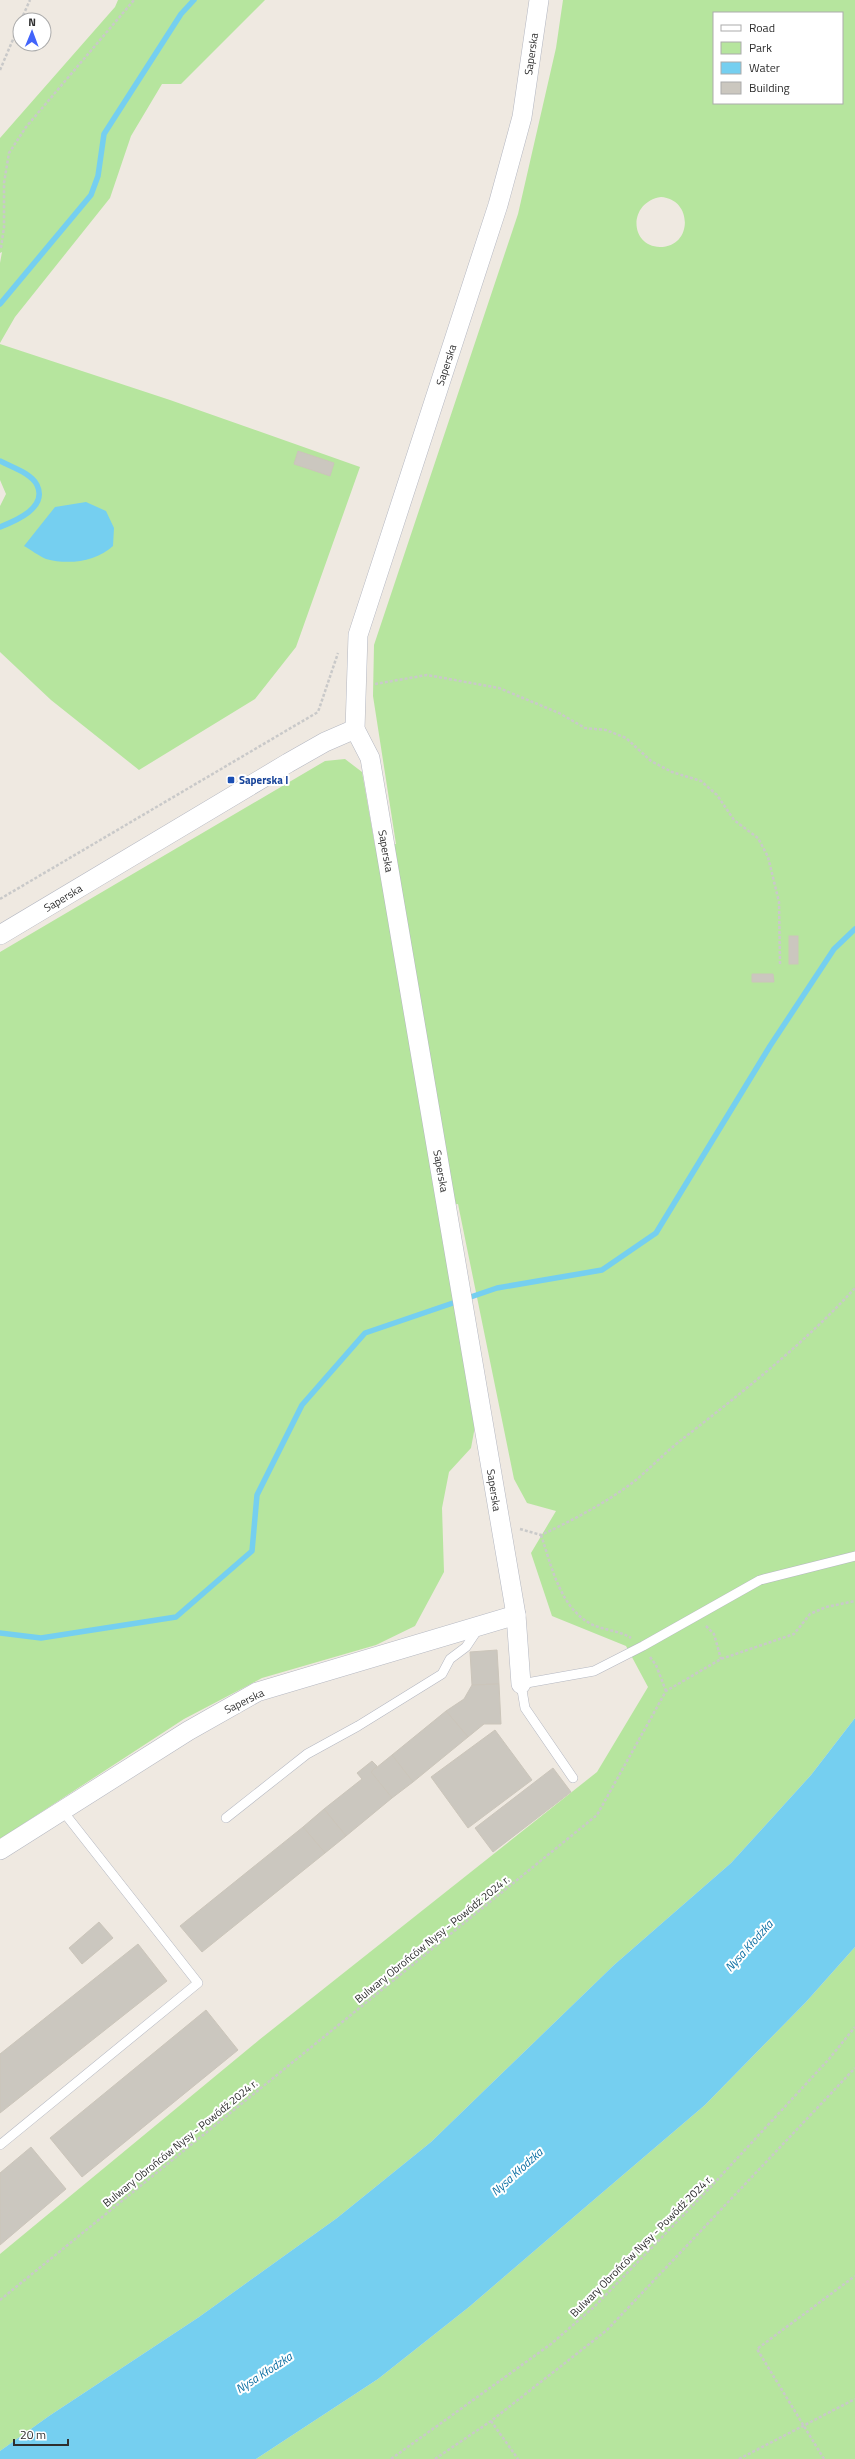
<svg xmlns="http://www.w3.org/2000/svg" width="855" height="2459" font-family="'Titillium Web',sans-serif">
	<rect width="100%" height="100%" fill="#efe9e1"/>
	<g fill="#b6e59e" fill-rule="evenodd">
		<path d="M118 0H265L181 84H162L131 136 110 198 15 317 0 343V263L2 252 0 253V138L115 7Z"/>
		<path d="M563 0H855V1718L811 1775 731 1863 614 1965 431 2142 337 2218 199 2317 49 2416 0 2451V2254L259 2040 597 1772 648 1687 626 1646 552 1616 531 1553 556 1511 527 1503 514 1479 458 1204 439 1207 476 1421 471 1448 449 1472 442 1508 444 1572 415 1626 376 1645 262 1678 184 1719 0 1839V952L325 761 345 759 362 772 375 846 396 844 373 696 374 645 518 214 556 48ZM714 13H842V103H714ZM661 197C693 199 693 247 660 247 629 246 628 202 661 197Z"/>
		<path d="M0 344 170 400 360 467 296 647 255 699 139 770 51 700 0 652V506L6 494 0 480Z"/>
		<path d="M855 1947V2459H256L378 2379 469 2307 589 2204 705 2105 806 2002Z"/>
	</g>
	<g fill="#75cff0">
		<path d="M86 502 106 511 114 528 113 546C96 562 68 565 46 559 39 556 31 550 24 546L55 507Z"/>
		<path d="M855 1718V1947L806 2002 705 2105 589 2204 469 2307 378 2379 256 2459H0V2451L49 2416 199 2317 337 2218 431 2142 614 1965 731 1863 811 1775Z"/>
	</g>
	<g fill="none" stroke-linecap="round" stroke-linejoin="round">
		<g stroke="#75cff0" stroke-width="5.5">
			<path d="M0 304 91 195 98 176 104 134 181 14 194 0"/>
			<path d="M0 461C11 467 31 473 37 485 48 508 15 521 0 527"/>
			<path d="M0 1633 41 1638 176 1617 252 1551 257 1495 302 1405 365 1333 497 1288 602 1270 656 1233 770 1046 834 949 855 929"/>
		</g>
	</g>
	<g fill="#cbc7bf" stroke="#cbc5ba">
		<path d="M298 451 334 463 330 476 294 464Z"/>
		<rect x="789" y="936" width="9" height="28"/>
		<path d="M752 974H773L774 982H752Z"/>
		<path d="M497 1650 499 1684 472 1685 470 1652Z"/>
		<path d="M499 1684 501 1724H484L468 1737 446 1711 464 1699 472 1685Z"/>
		<path d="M446 1711 468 1737 413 1782 392 1755Z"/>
		<path d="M495 1730 532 1780 468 1828 431 1777Z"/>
		<path d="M392 1755 413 1782 392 1798 371 1772Z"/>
		<path d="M372 1761 377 1766 371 1772 392 1798 346 1836 324 1809 362 1779 357 1773Z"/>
		<path d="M553 1768 571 1792 493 1852 475 1828Z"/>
		<path d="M324 1809 346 1836 325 1853 303 1827Z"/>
		<path d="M303 1827 325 1853 202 1952 180 1926Z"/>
		<path d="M99 1922 113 1938 82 1964 69 1948Z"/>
		<path d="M138 1944 167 1981 0 2113V2054Z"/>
		<path d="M206 2010 238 2050 82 2177 50 2138Z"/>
		<path d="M31 2147 66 2189 0 2245V2173Z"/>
	</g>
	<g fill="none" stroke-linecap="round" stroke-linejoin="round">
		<g stroke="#b4b7c1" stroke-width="10">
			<g id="service">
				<path d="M573 1778 525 1708 521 1684 594 1671 643 1646 760 1580 855 1556"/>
				<path d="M226 1818 307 1754 358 1726 442 1674 450 1659 466 1647 478 1629"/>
				<path d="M0 2145 198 1983 62 1810"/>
			</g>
		</g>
		<g stroke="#b4b7c1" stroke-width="20">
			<g id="minor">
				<path d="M0 935 288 763 325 742 355 729"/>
				<path d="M521 1684 516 1615 370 758 355 729 358 635 498 205 522 117 539 0"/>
				<path d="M0 1850 188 1731 257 1692 516 1615"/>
			</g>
		</g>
		<g stroke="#c9c9c9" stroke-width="2.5" stroke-dasharray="3 2" stroke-linecap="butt">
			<path d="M21 20 30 0"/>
			<path d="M0 70 20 23"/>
			<path d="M1 248 4 227V183L9 153 26 127 134 0"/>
			<path d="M375 684 427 675 499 688 559 713 585 728 606 730 626 738 651 761 672 772 701 781 717 795 734 820 758 838 768 857 779 902 780 965"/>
			<path d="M0 899 318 712 338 653"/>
			<path d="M520 1529 541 1535C571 1521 600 1506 628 1486 646 1473 662 1455 680 1441 740 1394 804 1344 855 1288"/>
			<path d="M541 1535C552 1567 560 1609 593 1625 605 1630 620 1631 631 1638"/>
			<path d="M706 1626 714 1634 721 1659"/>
			<path d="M650 1657 656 1665 666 1691"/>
			<path d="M0 2300 597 1815 666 1691 721 1659 794 1634 810 1614 826 1607 855 1601"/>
			<path d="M491 2421 518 2459"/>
			<path d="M391 2459 551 2344 594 2307 706 2192 829 2059 855 2027"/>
			<path d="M435 2459 491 2421 607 2330 855 2068"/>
			<path d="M739 2459 855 2399"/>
			<path d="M824 2459 757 2349 855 2276"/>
		</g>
		<use href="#service" stroke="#fff" stroke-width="9"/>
		<use href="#minor" stroke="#fff" stroke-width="19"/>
	</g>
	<rect fill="#1a4fb4" stroke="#fff" stroke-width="1.5" x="227" y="776" width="8" height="8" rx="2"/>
	<g text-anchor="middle" stroke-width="4" stroke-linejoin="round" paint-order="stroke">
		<g font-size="11" fill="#2e2e2e" stroke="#fff">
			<text transform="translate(531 54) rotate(-82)" y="4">Saperska</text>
			<text transform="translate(446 365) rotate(-72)" y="4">Saperska</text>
			<text transform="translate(386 851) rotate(80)" y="4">Saperska</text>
			<text transform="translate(63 898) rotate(-31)" y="4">Saperska</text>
			<text transform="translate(441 1171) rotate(80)" y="4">Saperska</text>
			<text transform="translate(494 1490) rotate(81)" y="4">Saperska</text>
			<text transform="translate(244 1701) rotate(-26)" y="4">Saperska</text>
			<text transform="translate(432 1939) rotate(-39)" y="4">Bulwary Obrońców Nysy - Powódź 2024 r.</text>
			<text transform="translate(180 2143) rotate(-39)" y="4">Bulwary Obrońców Nysy - Powódź 2024 r.</text>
			<text transform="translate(641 2246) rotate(-45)" y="4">Bulwary Obrońców Nysy - Powódź 2024 r.</text>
		</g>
		<g font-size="11" font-weight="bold" fill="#164399" stroke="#fff" text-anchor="start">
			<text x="239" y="784">Saperska I</text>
		</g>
		<g font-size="12" font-style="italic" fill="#0d6fa3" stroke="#fff">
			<text transform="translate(749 1946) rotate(-48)" y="4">Nysa Kłodzka</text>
			<text transform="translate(517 2172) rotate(-42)" y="4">Nysa Kłodzka</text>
			<text transform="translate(264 2373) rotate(-33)" y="4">Nysa Kłodzka</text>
		</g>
	</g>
	<rect x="713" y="12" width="130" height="92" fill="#ffffff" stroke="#ababab"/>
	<rect x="721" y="25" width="20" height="6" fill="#ffffff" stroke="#ababab"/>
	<text x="749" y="32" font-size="12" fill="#2e2e2e">Road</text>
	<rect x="721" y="42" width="20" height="12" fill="#b6e59e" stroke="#ababab"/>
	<text x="749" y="52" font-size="12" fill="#2e2e2e">Park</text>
	<rect x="721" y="62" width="20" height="12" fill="#75cff0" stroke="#ababab"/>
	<text x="749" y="72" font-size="12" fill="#2e2e2e">Water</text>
	<rect x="721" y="82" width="20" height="12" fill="#cbc7bf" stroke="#ababab"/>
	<text x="749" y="92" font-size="12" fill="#2e2e2e">Building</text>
	<g transform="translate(32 32) rotate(1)"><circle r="19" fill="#ffffff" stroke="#ababab"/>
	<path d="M0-3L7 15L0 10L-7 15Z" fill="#4264fb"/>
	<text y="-6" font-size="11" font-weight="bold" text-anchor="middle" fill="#2e2e2e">N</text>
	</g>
	<path d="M14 2439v6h54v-6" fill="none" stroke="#2e2e2e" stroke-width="2"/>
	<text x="20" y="2439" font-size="12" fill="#2e2e2e" stroke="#ffffff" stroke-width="3" paint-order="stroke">20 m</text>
</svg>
